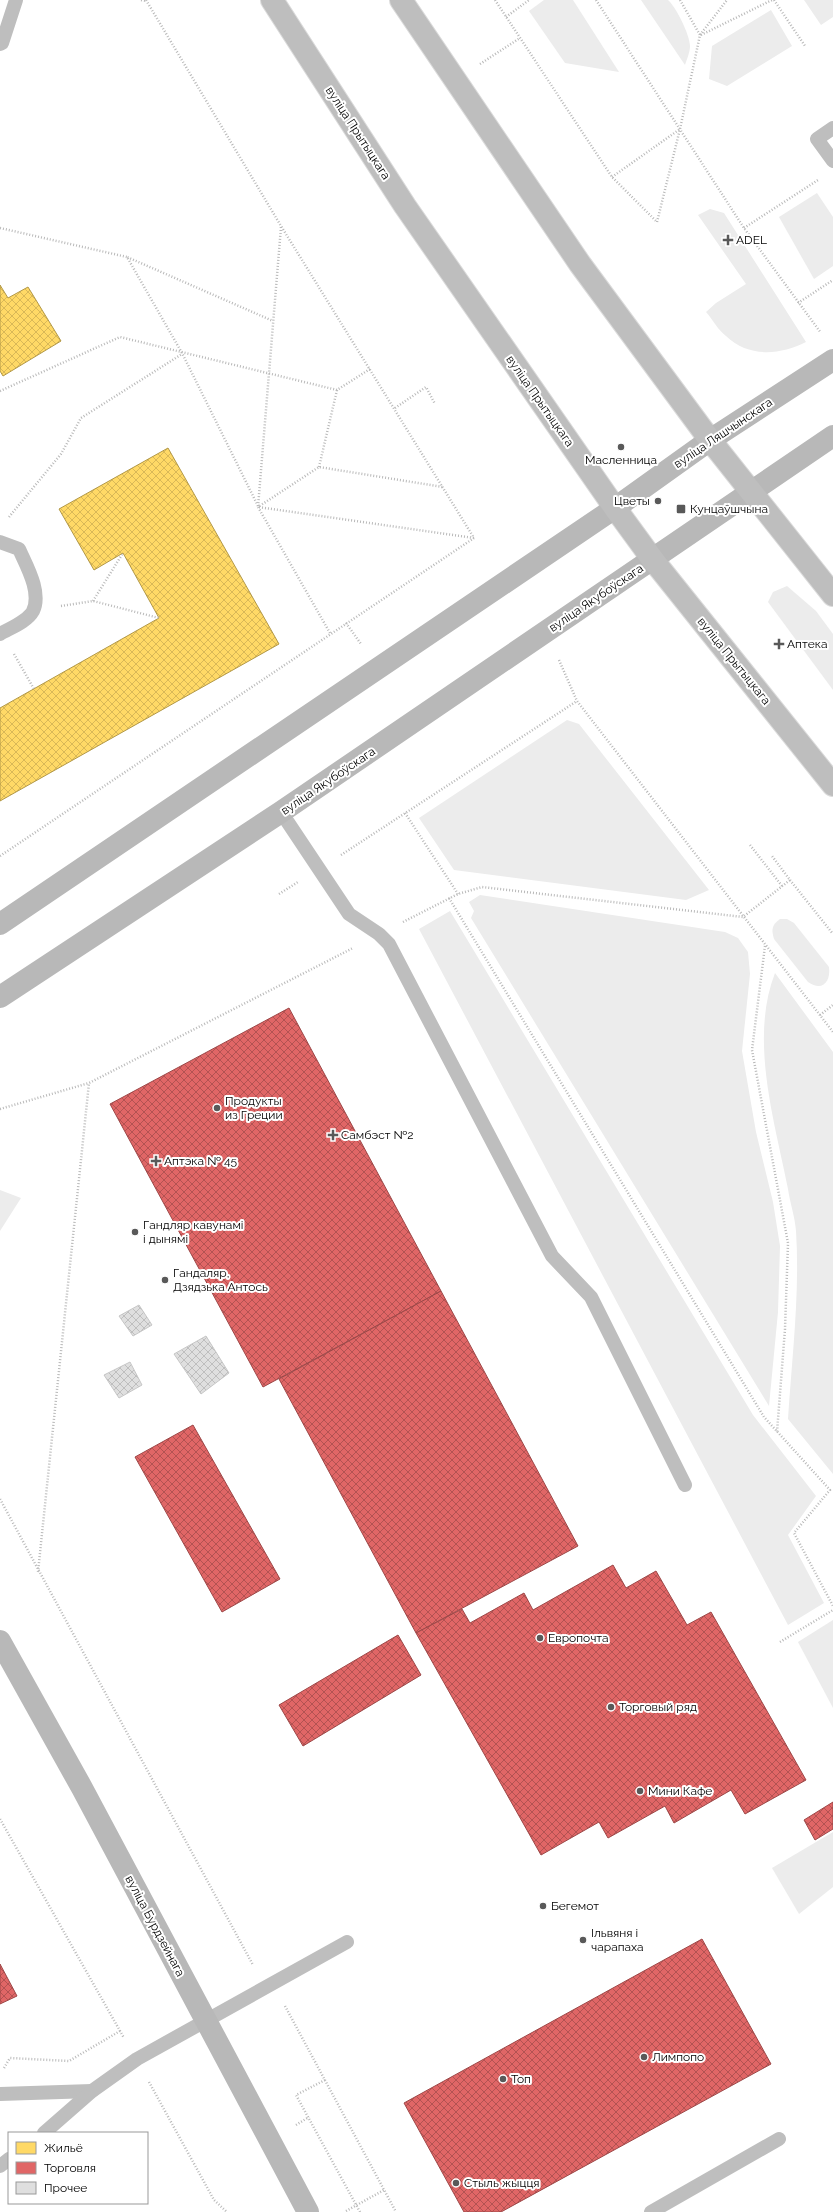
<svg xmlns="http://www.w3.org/2000/svg" width="833" height="2212" font-family="Raleway,sans-serif">
	<defs>
		<pattern id="homes-cross-hatch" width="8" height="8" patternUnits="userSpaceOnUse"><rect width="8" height="8" fill="#ffd966"/><path d="M0 0l8 8M0 8l8-8" fill="none" stroke="#d9b857"/></pattern>
		<pattern id="shops-cross-hatch" width="8" height="8" patternUnits="userSpaceOnUse"><rect width="8" height="8" fill="#e06666"/><path d="M0 0l8 8M0 8l8-8" fill="none" stroke="#b35252"/></pattern>
		<pattern id="building-cross-hatch" width="8" height="8" patternUnits="userSpaceOnUse"><rect width="8" height="8" fill="#dfdfdf"/><path d="M0 0l8 8M0 8l8-8" fill="none" stroke="#bebebe"/></pattern>
	</defs>
	<rect width="100%" height="100%" fill="#fff"/>
	<g fill="#ececec">
		<path d="M544 0H573L619 72 565 63 529 11Z"/>
		<path d="M641 0H668C676 7 690 35 690 46 690 52 687 59 685 65Z"/>
		<path d="M804 0H833V17L821 25Z"/>
		<path d="M771 10 792 46 727 86 709 79 712 46Z"/>
		<path d="M817 193 833 217V266L814 279 779 217Z"/>
		<path d="M710 209 724 213 806 342C780 355 749 358 726 336 718 330 713 320 706 312L716 303 746 284 698 215Z"/>
		<path d="M787 586 816 611 833 634V690L768 602 773 592Z"/>
		<path d="M567 720 579 724 709 890 686 900 454 870 419 818Z"/>
		<path d="M480 895 725 932 738 938 748 952 750 974 742 1051 756 1132 773 1202 780 1246 778 1312 769 1406 471 918 474 911 469 902Z"/>
		<path d="M450 911 753 1415 816 1496 788 1535 824 1603 788 1625 419 929Z"/>
		<path d="M780 919H787L794 923 829 967C831 982 822 992 808 982L774 939C771 929 772 925 780 919Z"/>
		<path d="M775 973 833 1052V1474L788 1419C792 1357 800 1293 796 1231 795 1217 790 1203 788 1189 775 1122 749 1040 775 973Z"/>
		<path d="M0 1190 21 1198 0 1231Z"/>
		<path d="M833 1620V1708L798 1642Z"/>
		<path d="M833 1832V1887L799 1914 772 1868Z"/>
	</g>
	<g fill="url(#homes-cross-hatch)" stroke="#b29847">
		<path d="M0 285 8 298 28 287 61 341 3 376 0 371Z"/>
		<path d="M168 448 279 644 0 801V708L159 618 123 553 94 570 59 509Z"/>
	</g>
	<g fill="url(#shops-cross-hatch)" stroke="#9d4747">
		<path d="M289 1008 441 1291 263 1387 110 1104Z"/>
		<path d="M441 1291 578 1546 416 1633 279 1379Z"/>
		<path d="M193 1425 280 1579 222 1612 135 1457Z"/>
		<path d="M613 1565 626 1588 656 1571 687 1625 711 1612 806 1780 745 1814 731 1790 674 1823 665 1806 608 1838 599 1822 541 1855 416 1633 462 1609 470 1623 524 1593 533 1610Z"/>
		<path d="M398 1635 421 1675 303 1746 279 1705Z"/>
		<path d="M833 1802V1829L815 1840 804 1820Z"/>
		<path d="M702 1939 771 2064 501 2212H464L404 2103Z"/>
		<path d="M0 1964 17 1996 0 2004Z"/>
	</g>
	<g fill="url(#building-cross-hatch)" stroke="#c7c7c7">
		<path d="M139 1305 152 1325 133 1336 119 1316Z"/>
		<path d="M206 1336 229 1373 201 1394 174 1354Z"/>
		<path d="M130 1362 142 1385 119 1398 104 1375Z"/>
	</g>
	<g fill="none" stroke-linecap="round" stroke-linejoin="round">
		<g stroke="#dbdbdb" stroke-width="24">
			<g id="primary">
				<path d="M272 0 405 206 615 508 653 560 833 785"/>
				<path d="M401 0 580 264 710 440 833 595"/>
			</g>
		</g>
		<g stroke="#b9b9b9" stroke-width="2.5" stroke-dasharray="1 2" stroke-linecap="butt">
			<path d="M141 0 147 1"/>
			<path d="M146 0 281 226 474 538"/>
			<path d="M495 0 612 177 657 222"/>
			<path d="M596 0 744 228 821 333"/>
			<path d="M680 0 700 35"/>
			<path d="M774 0 805 46"/>
			<path d="M506 17 529 0"/>
			<path d="M701 35 772 0"/>
			<path d="M480 64 520 38"/>
			<path d="M612 177 680 129"/>
			<path d="M657 222 680 129 700 35 727 0"/>
			<path d="M281 227 258 507 474 538"/>
			<path d="M0 228 127 257"/>
			<path d="M744 228 818 180"/>
			<path d="M798 303 833 280"/>
			<path d="M0 391 120 337 337 390 370 369"/>
			<path d="M395 408 426 387 435 404"/>
			<path d="M319 467 337 390"/>
			<path d="M258 506 182 353 127 257 273 321"/>
			<path d="M9 517 61 454 81 418 182 354"/>
			<path d="M93 601 123 553"/>
			<path d="M61 606 93 601 159 618"/>
			<path d="M346 623 361 644"/>
			<path d="M330 633 258 507 319 467 443 487"/>
			<path d="M14 654 34 689"/>
			<path d="M559 660 577 701 833 1032"/>
			<path d="M405 813 458 894"/>
			<path d="M750 845 782 886"/>
			<path d="M341 855 577 701"/>
			<path d="M0 856 474 538"/>
			<path d="M790 880 833 934"/>
			<path d="M279 894 298 882"/>
			<path d="M449 898 764 1417 830 1490 794 1533 833 1606"/>
			<path d="M403 922 458 894 482 887 743 917 790 880 772 856"/>
			<path d="M765 946 752 1050 788 1243 785 1329 777 1432"/>
			<path d="M820 1015 833 1005"/>
			<path d="M0 1109 89 1083"/>
			<path d="M0 1499 253 1965"/>
			<path d="M38 1572 89 1083 353 948"/>
			<path d="M780 1642 833 1610"/>
			<path d="M0 1819 124 2038"/>
			<path d="M285 2006 396 2212"/>
			<path d="M4 2068 10 2058 69 2061 120 2031"/>
			<path d="M325 2080 296 2095 360 2212"/>
			<path d="M149 2082 214 2200 227 2212"/>
			<path d="M296 2125 309 2117"/>
			<path d="M346 2211 384 2190"/>
		</g>
		<g stroke="#bebebe" stroke-width="14">
			<path d="M0 44 2 43 16 0"/>
			<path d="M833 128 817 139 833 161"/>
			<path d="M0 542 19 549C26 565 42 592 33 611 27 622 10 628 0 634"/>
			<path d="M281 812 349 914 379 934 389 944 552 1256 591 1297 685 1485"/>
			<path d="M0 2094 92 2091"/>
			<path d="M44 2133 92 2091 137 2059 347 1942"/>
			<path d="M0 2166 9 2159"/>
			<path d="M651 2212 779 2139"/>
		</g>
		<g stroke="#b8b8b8" stroke-width="22">
			<path d="M0 924 615 508 710 440 833 360"/>
			<path d="M0 997 281 812 833 436"/>
			<path d="M0 1641 82 1788 308 2212"/>
		</g>
		<use href="#primary" stroke="#bebebe" stroke-width="22"/>
	</g>
	<g fill="#595959" stroke="#fff" stroke-width="1.5">
		<path d="M726 234h4v4h4v4h-4v4h-4v-4h-4v-4h4z"/>
		<circle cx="621" cy="447" r="4"/>
		<circle cx="658" cy="501" r="4"/>
		<rect x="676" y="504" width="10" height="10" rx="2"/>
		<path d="M777 638h4v4h4v4h-4v4h-4v-4h-4v-4h4z"/>
		<circle cx="217" cy="1108" r="4"/>
		<path d="M331 1129h4v4h4v4h-4v4h-4v-4h-4v-4h4z"/>
		<path d="M154 1155h4v4h4v4h-4v4h-4v-4h-4v-4h4z"/>
		<circle cx="135" cy="1232" r="4"/>
		<circle cx="165" cy="1280" r="4"/>
		<circle cx="540" cy="1638" r="4"/>
		<circle cx="611" cy="1707" r="4"/>
		<circle cx="640" cy="1791" r="4"/>
		<circle cx="543" cy="1906" r="4"/>
		<circle cx="583" cy="1940" r="4"/>
		<circle cx="644" cy="2057" r="4"/>
		<circle cx="503" cy="2079" r="4"/>
		<circle cx="456" cy="2183" r="4"/>
	</g>
	<g text-anchor="middle" stroke-width="4" stroke-linejoin="round" paint-order="stroke">
		<g font-size="12" fill="#000" stroke="#fff">
			<text transform="translate(358 133) rotate(57)" y="4">вуліца Прытыцкага</text>
			<text transform="translate(540 401) rotate(55)" y="4">вуліца Прытыцкага</text>
			<text transform="translate(723 433) rotate(-34)" y="4">вуліца Ляшчынскага</text>
			<text transform="translate(596 598) rotate(-34)" y="4">вуліца Якубоўскага</text>
			<text transform="translate(734 661) rotate(51)" y="4">вуліца Прытыцкага</text>
			<text transform="translate(328 781) rotate(-34)" y="4">вуліца Якубоўскага</text>
			<text transform="translate(155 1926) rotate(62)" y="4">вуліца Бурдзейнага</text>
		</g>
		<g font-size="12" fill="#000" stroke="#fff" text-anchor="start">
			<text x="736" y="244">ADEL</text>
			<text x="621" y="464" text-anchor="middle">Масленница</text>
			<text x="650" y="505" text-anchor="end">Цветы</text>
			<text x="690" y="513">Кунцаўшчына</text>
			<text x="787" y="648">Аптека</text>
			<text x="225" y="1105">Продукты<tspan x="225" dy="14">из Греции</tspan></text>
			<text x="341" y="1139">Самбэст №2</text>
			<text x="164" y="1165">Аптэка № 45</text>
			<text x="143" y="1229">Гандляр кавунамі<tspan x="143" dy="14">і дынямі</tspan></text>
			<text x="173" y="1277">Гандаляр,<tspan x="173" dy="14">Дзядзька Антось</tspan></text>
			<text x="548" y="1642">Европочта</text>
			<text x="619" y="1711">Торговый ряд</text>
			<text x="648" y="1795">Мини Кафе</text>
			<text x="551" y="1910">Бегемот</text>
			<text x="591" y="1937">Ільвяня і<tspan x="591" dy="14">чарапаха</tspan></text>
			<text x="652" y="2061">Лимпопо</text>
			<text x="511" y="2083">Топ</text>
			<text x="464" y="2187">Стыль жыцця</text>
		</g>
	</g>
	<rect x="8" y="2132" width="140" height="72" fill="#ffffff" stroke="#999999"/>
	<rect x="16" y="2142" width="20" height="12" fill="#ffd966" stroke="#999999"/>
	<text x="44" y="2152" font-size="12" fill="#000000">Жильё</text>
	<rect x="16" y="2162" width="20" height="12" fill="#e06666" stroke="#999999"/>
	<text x="44" y="2172" font-size="12" fill="#000000">Торговля</text>
	<rect x="16" y="2182" width="20" height="12" fill="#dfdfdf" stroke="#999999"/>
	<text x="44" y="2192" font-size="12" fill="#000000">Прочее</text>
</svg>
